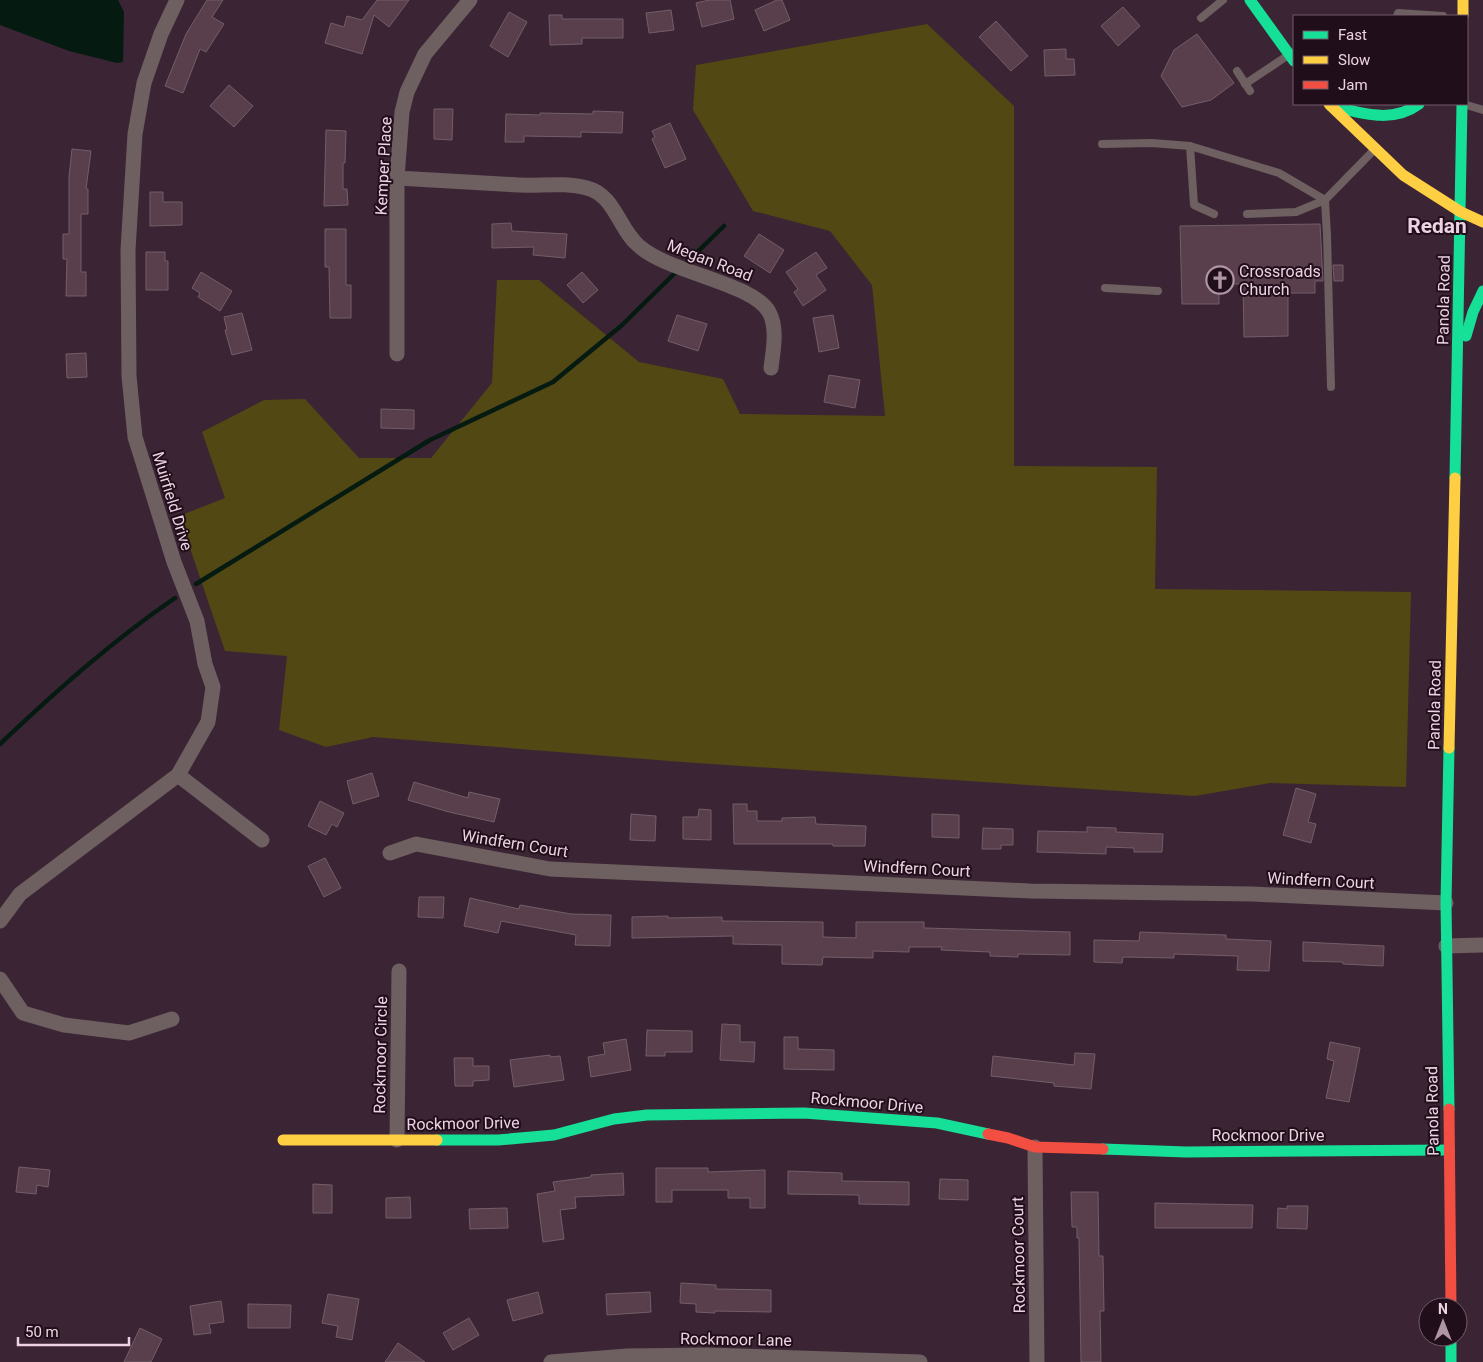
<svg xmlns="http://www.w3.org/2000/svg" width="1483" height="1362" font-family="Roboto,sans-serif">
	<rect width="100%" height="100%" fill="#3b2534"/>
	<path fill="#524813" d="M927 24 1014 106V466L1157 467 1155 589 1411 592 1406 787 1270 783 1195 796 682 762 373 737 326 747 279 730 287 656 225 651 179 516 225 498 202 432 264 400 305 399 359 458H431L492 383 497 280H539L639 362 723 379 740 414 885 416 872 285 830 231 753 211 693 110 696 65Z"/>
	<path fill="#051a11" d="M0 0H118L124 12 123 62 117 63 69 51 0 25Z"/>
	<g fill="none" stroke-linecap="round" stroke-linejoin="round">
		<g stroke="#051a11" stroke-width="4.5">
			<path d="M684 265 724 226"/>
			<path d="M196 584 430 440 553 382 621 326 678 270"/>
			<path d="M0 744C55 692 112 641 175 598"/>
		</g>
	</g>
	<g fill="#583f4b" stroke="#735e68">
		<path d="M207 0H223L212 17 224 24 206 52 200 49 183 93 165 86 186 34Z"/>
		<path d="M377 0H409L389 27 374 15 362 54 325 43 331 23 344 27 347 16 362 20Z"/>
		<path d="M709 0H730L734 19 702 27 696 3Z"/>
		<path d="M777 0H782L790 20 764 31 755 10Z"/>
		<path d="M1123 7 1140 26 1118 46 1101 26Z"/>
		<path d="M671 10 674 30 649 33 646 13Z"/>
		<path d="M509 12 527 22 508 57 490 46Z"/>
		<path d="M549 15H562V19H623V38H582V44L550 45Z"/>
		<path d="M996 21 1028 56 1011 71 979 37Z"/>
		<path d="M1197 34 1234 83 1211 100 1182 107 1161 76 1174 50Z"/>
		<path d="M1066 49V59H1074L1075 75 1045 76 1044 50Z"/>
		<path d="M229 85 253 106 234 127 210 106Z"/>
		<path d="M434 109H453L452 140 434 139Z"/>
		<path d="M593 111 623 112 622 133 581 132V137L524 136V142H505L506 114 540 115V113L593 114Z"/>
		<path d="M670 123 686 159 665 168 652 139 655 137 652 131Z"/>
		<path d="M326 130 346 131 345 163H343V189H347L348 205 324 206Z"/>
		<path d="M72 149 91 151 86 189H88V214H81V272H86V296H66L67 259H63V234H69V177Z"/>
		<path d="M150 192H163V202H182V225L150 226Z"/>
		<path d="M511 223 512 231 567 234 565 258 533 255 534 247 492 248V224Z"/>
		<path d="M1320 224 1323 281H1315V293H1288V336L1244 337 1243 284H1219V304H1182L1180 226Z"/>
		<path d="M325 229H346V285H351V318H330L329 267H325Z"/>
		<path d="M759 234 784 250 770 273 744 256Z"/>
		<path d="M146 252H165V261H168V290H146Z"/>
		<path d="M816 252 827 268 816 275 826 290 803 306 794 292 798 289 786 272Z"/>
		<path d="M1333 265H1343V281H1334Z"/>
		<path d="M201 272 232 291 220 311 198 297 200 293 192 288Z"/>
		<path d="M582 272 598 290 583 303 567 285Z"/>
		<path d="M242 313 252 350 232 355 225 330H227L224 317Z"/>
		<path d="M677 315 707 324 698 351 668 341Z"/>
		<path d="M833 315 839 348 819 352 813 318Z"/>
		<path d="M86 353 87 377 67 378 66 354Z"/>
		<path d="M829 375 860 380 855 408 824 402Z"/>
		<path d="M381 409 414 410V429L381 428Z"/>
		<path d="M372 773 379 796 353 804 347 781Z"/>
		<path d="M414 782 468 798 469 792 500 799 494 822 449 812 408 800Z"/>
		<path d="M1296 788 1316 794 1308 822 1316 824 1311 843 1283 835Z"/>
		<path d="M320 801 344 813 337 827 332 824 326 835 308 826Z"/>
		<path d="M733 804H747V811H757V821H782V818L815 817 816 824 866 826 865 846H833V844H734Z"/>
		<path d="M699 809 711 810V840L683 839V817H698Z"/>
		<path d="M631 814 656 816 655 841 630 840Z"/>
		<path d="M932 814 959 815V838L932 837Z"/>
		<path d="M1087 827 1116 828V832L1163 834 1162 852H1134V848L1106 847V854L1037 852 1038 831 1087 832Z"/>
		<path d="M983 828 1013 829V845H1001V849H982Z"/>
		<path d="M325 858 341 888 324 897 308 866Z"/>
		<path d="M419 897H444L443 918 418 917Z"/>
		<path d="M470 898 519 909 520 905 571 914 611 915 610 946 575 945 576 935 501 921 498 933 464 926Z"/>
		<path d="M668 916V918L722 917V921L823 922V937L856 938V922H924V928L1070 932V955L1018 954V957L990 956V952L941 950 942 947H909V952L873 951V958L823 957 822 965 782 964V945L733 944V936L632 938V917Z"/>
		<path d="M1140 932 1226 935V939L1271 941 1269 971 1237 970 1238 956 1174 954V958L1123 957 1122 963 1094 962V940L1139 941Z"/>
		<path d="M1303 942 1384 946 1383 966 1343 964V962L1303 961Z"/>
		<path d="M722 1024 740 1025V1042H755L754 1062 720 1060Z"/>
		<path d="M647 1030 692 1031V1052H665V1056H646Z"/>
		<path d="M784 1037H798V1049L834 1050V1070L784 1069Z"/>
		<path d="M626 1039 631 1070 591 1077 588 1057 605 1054 603 1043Z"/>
		<path d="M1330 1042 1360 1048 1349 1102 1326 1098 1334 1061 1327 1059Z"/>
		<path d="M1075 1053 1095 1054 1091 1089 1054 1086V1083L991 1076 993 1056 1074 1065Z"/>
		<path d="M550 1055V1057L560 1056 564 1080 514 1087 510 1060Z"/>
		<path d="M454 1058H473V1066H489V1080L473 1081V1086H455Z"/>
		<path d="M19 1167 50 1170 48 1187 37 1185 36 1194 16 1192Z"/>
		<path d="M656 1168H708V1172L765 1170V1208H750V1198H728V1190H672V1202H656Z"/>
		<path d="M788 1171 842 1173V1181L909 1182V1205L859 1204V1195L788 1194Z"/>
		<path d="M623 1173 624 1195 575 1197 576 1208 560 1210 564 1239 543 1242 537 1194 555 1191 553 1182 591 1177V1175Z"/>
		<path d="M940 1179 968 1180V1200L939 1199Z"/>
		<path d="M313 1184 332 1185V1213H313Z"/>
		<path d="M1071 1192H1098L1099 1256H1103L1104 1311H1100L1101 1362H1081L1079 1238H1077V1227H1072Z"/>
		<path d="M410 1197 411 1218H386V1198Z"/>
		<path d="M1155 1203 1253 1205 1252 1228H1155Z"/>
		<path d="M1287 1206H1308L1307 1229 1277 1228 1278 1208 1287 1209Z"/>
		<path d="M507 1208 508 1228 470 1229 469 1209Z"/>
		<path d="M681 1283 716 1285V1289L771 1290V1312L715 1311V1313L696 1312V1304L680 1303Z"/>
		<path d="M538 1292 543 1313 513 1321 507 1300Z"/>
		<path d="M650 1292 651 1312 607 1315 606 1294Z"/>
		<path d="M328 1294 359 1299 352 1340 336 1337 338 1326 322 1323Z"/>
		<path d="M221 1301 224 1322 209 1324 211 1333 194 1335 190 1306Z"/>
		<path d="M248 1304 291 1305 290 1328H248Z"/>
		<path d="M469 1318 479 1335 453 1350 443 1333Z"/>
		<path d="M140 1328 162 1339 151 1362H124Z"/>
		<path d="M398 1343 425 1362H385Z"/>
	</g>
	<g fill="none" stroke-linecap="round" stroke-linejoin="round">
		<g stroke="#6e5f60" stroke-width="8">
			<path d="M1397 16 1398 13 1443 16"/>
			<path d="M1201 18 1223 0"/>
			<path d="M1237 71 1250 91"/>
			<path d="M1245 84 1287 56"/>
			<path d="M1463 104 1483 110"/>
			<path d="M1102 144 1152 143 1190 146 1279 173 1325 200 1375 149"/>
			<path d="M1190 146 1194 205 1214 214"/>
			<path d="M1247 214 1296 212 1325 200 1327 235 1331 387"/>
			<path d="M1105 288 1158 291"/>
		</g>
		<g stroke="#6e5f60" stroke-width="15">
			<path d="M397 178C438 180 478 183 519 185 542 186 565 182 587 188 615 195 619 230 639 246 669 273 753 283 769 312 778 328 773 351 771 368"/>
			<path d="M397 354V178L402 112 407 92 425 54 470 0"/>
			<path d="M178 775 262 840"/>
			<path d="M390 853 416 844 550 869 1030 891 1253 894 1446 903"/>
			<path d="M0 921 20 894 178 775 208 722 213 687 205 664 197 621 174 562 135 437 129 376 128 250 135 134 144 83 161 34 177 0"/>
			<path d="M1446 946 1483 945"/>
			<path d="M0 979 23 1013 64 1025 129 1033 172 1019"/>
			<path d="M397 1140 399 971"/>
			<path d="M1035 1147 1037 1362"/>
			<path d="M551 1362 627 1356 707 1355 920 1362"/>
		</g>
		<g stroke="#16e098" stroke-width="11">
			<path d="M1250 0 1294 61"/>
			<path d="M1331 106C1361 113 1392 124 1419 104"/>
			<path d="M1466 336 1473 312 1483 291"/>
			<path d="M1455 478 1462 104"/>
			<path d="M1449 1109 1446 903 1449 748"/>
			<path d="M437 1140H498L554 1135 614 1119 647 1115 804 1113 937 1123 988 1134"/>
			<path d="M1103 1149 1186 1152 1449 1150"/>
			<path d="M1451 1337V1362"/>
		</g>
		<g stroke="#ffcf43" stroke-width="11">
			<path d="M1463 0V16"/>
			<path d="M1329 104 1403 175 1461 212 1483 222"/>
			<path d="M1449 748 1455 478"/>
			<path d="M283 1140H437"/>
		</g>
		<g stroke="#f24e42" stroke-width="11">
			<path d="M1449 1109 1451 1307"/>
			<path d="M988 1134 1008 1138 1035 1147 1103 1149"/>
		</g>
	</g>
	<defs>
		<g id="church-ring" transform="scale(1.4375)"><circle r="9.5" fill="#200e1a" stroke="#af95a6" stroke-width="1.5"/><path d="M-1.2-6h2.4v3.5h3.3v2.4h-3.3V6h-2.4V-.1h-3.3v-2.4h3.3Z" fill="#af95a6"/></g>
	</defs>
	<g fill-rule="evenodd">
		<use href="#church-ring" x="1220" y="280"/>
	</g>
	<g text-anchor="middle" stroke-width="4" stroke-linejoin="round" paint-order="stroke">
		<g font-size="16" fill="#edd2e3" stroke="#200e1a">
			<text transform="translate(383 166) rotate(-87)" y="6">Kemper Place</text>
			<text transform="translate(710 260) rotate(21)" y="6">Megan Road</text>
			<text transform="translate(1443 300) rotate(-89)" y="6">Panola Road</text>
			<text transform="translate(173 501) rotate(73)" y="6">Muirfield Drive</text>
			<text transform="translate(1434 705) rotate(-89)" y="6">Panola Road</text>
			<text transform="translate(515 843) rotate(9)" y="6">Windfern Court</text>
			<text transform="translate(917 868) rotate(3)" y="6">Windfern Court</text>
			<text transform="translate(1321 880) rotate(3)" y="6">Windfern Court</text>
			<text transform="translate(380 1055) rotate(-89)" y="6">Rockmoor Circle</text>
			<text transform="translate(867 1102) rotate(5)" y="6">Rockmoor Drive</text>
			<text transform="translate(1432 1111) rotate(-91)" y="6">Panola Road</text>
			<text transform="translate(463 1123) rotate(-1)" y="6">Rockmoor Drive</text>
			<text x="1268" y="1141">Rockmoor Drive</text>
			<text transform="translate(1018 1255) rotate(-91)" y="6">Rockmoor Court</text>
			<text transform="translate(736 1339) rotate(1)" y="6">Rockmoor Lane</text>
		</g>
		<g font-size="16" fill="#edd2e3" stroke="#200e1a" text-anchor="start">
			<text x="1239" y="277">Crossroads<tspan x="1239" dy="18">Church</tspan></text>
		</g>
		<g font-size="21" font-weight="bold" fill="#edd2e3" stroke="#200e1a">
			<text x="1437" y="233">Redan</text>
		</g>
	</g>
	<rect x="1293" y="15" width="175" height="90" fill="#200e1a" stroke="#725c6a"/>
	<rect x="1303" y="31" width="25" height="8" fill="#16e098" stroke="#725c6a"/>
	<text x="1338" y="40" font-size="15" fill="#edd2e3">Fast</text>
	<rect x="1303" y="56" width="25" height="8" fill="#ffcf43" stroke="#725c6a"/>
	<text x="1338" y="65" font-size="15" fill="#edd2e3">Slow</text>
	<rect x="1303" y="81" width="25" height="8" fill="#f24e42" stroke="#725c6a"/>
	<text x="1338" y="90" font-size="15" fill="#edd2e3">Jam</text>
	<g transform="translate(1443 1322)"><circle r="24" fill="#200e1a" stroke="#725c6a"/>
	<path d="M0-4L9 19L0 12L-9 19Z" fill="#af95a6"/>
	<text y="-8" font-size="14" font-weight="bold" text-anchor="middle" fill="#edd2e3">N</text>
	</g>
	<path d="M18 1337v8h111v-8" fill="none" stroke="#edd2e3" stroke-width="2.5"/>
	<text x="25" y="1337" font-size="15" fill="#edd2e3" stroke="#200e1a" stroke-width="4" paint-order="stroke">50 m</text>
</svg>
